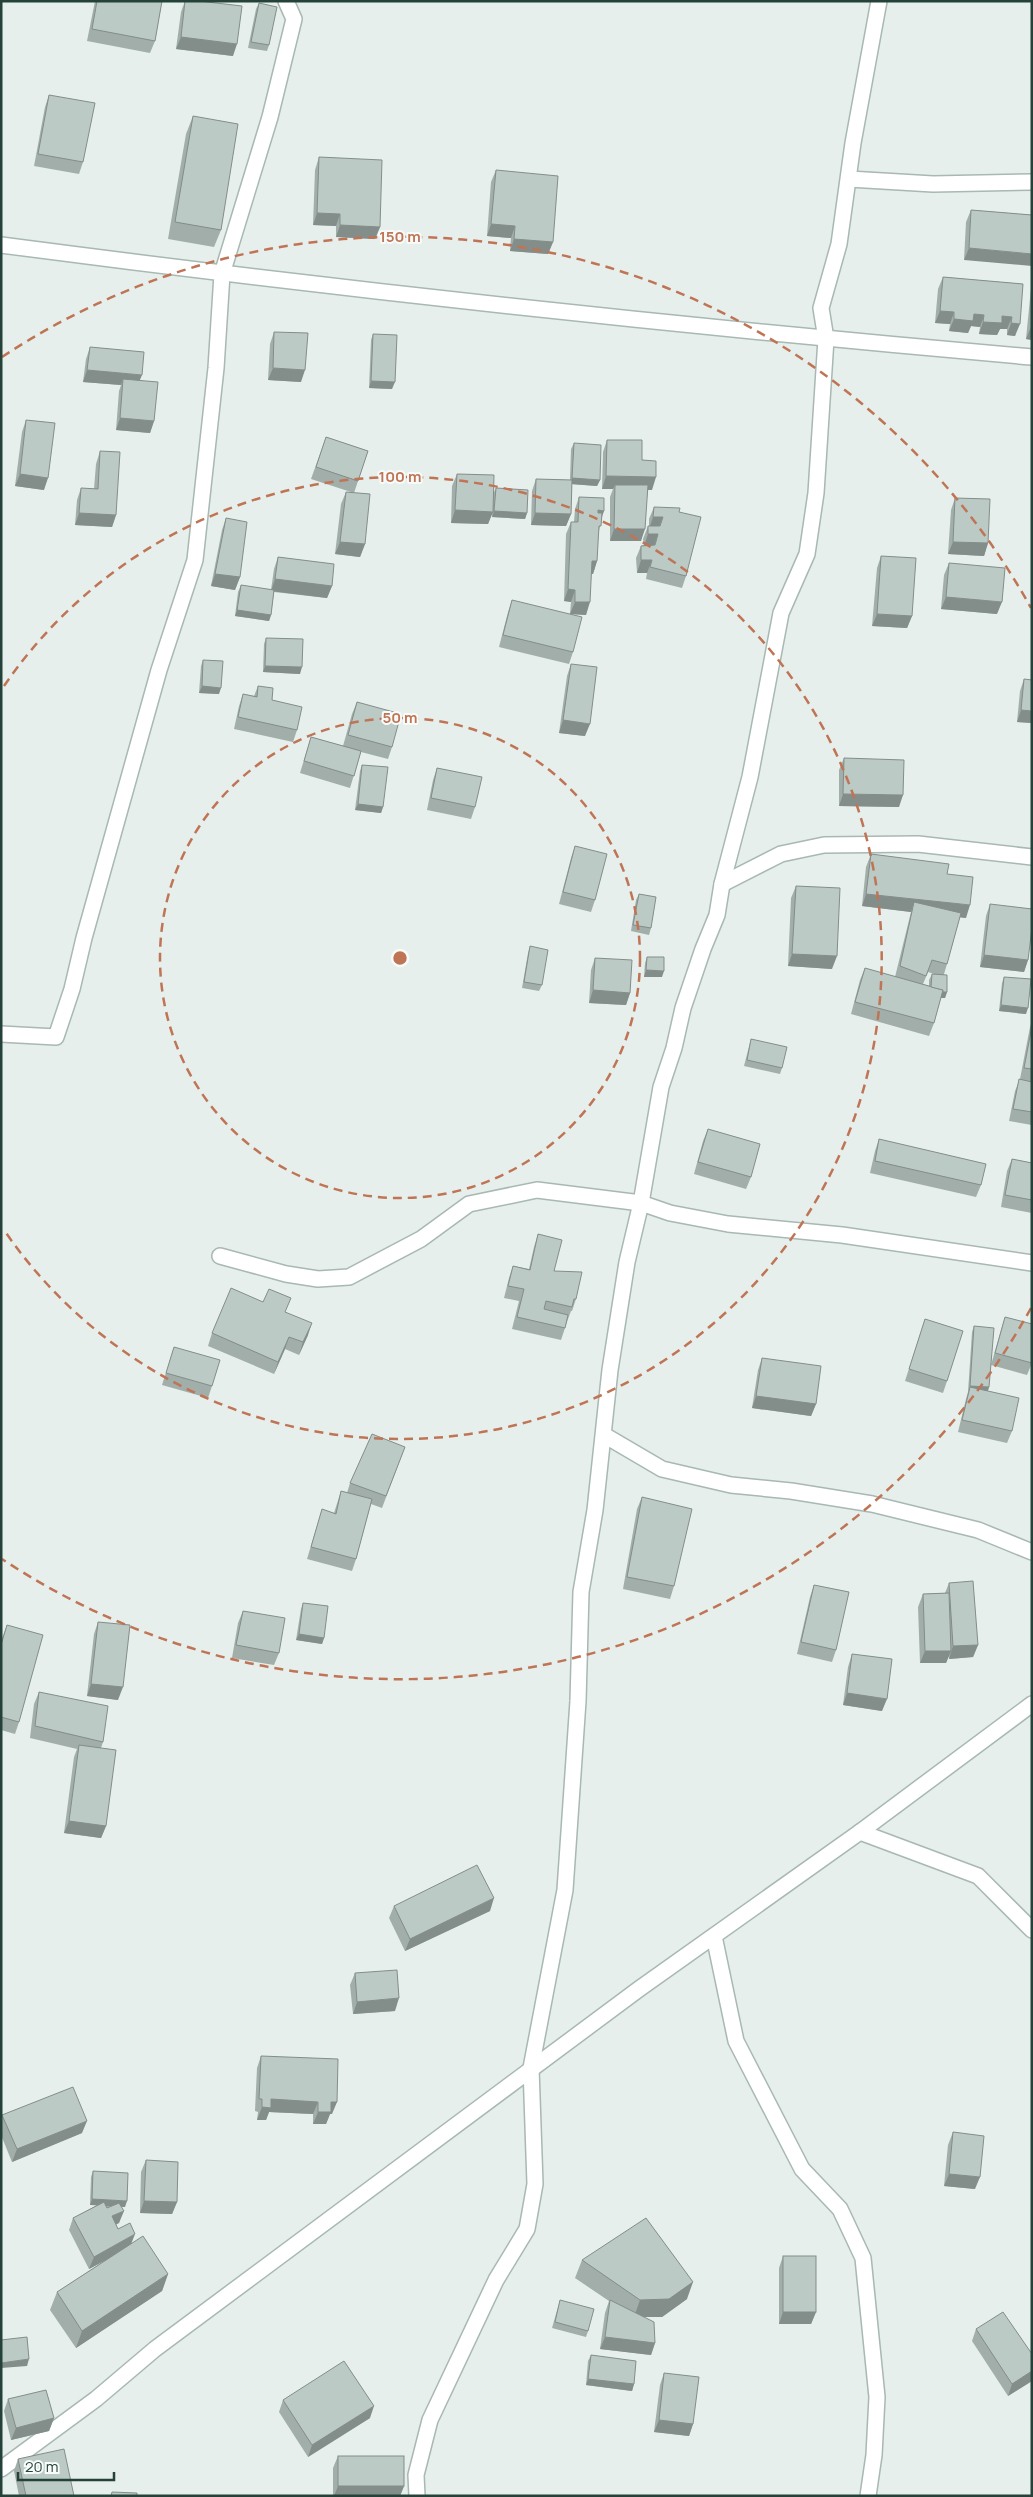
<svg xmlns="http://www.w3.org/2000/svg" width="1033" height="2497" font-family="Manrope,sans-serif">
	<rect width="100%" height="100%" fill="#e6efeb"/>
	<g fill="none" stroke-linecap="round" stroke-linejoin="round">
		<g stroke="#a8b8b2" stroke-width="18">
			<g id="minor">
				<path d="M849 179 933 184 1032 182"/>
				<path d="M1 245C344 290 687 327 1032 357"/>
				<path d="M722 884 781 854 824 845 918 844 1032 857"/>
				<path d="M1 1034 56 1037 72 989 84 938 159 670 195 560 216 368 222 274 270 117 294 19 286 1"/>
				<path d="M220 1256 286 1274 318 1279 349 1277 421 1239 469 1204 537 1190 641 1203 670 1213 728 1224 842 1235 1032 1263"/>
				<path d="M604 1435 662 1469 731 1485 791 1491 872 1504 978 1530 1032 1552"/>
				<path d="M860 1832 978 1876 1032 1930"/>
				<path d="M714 1936 736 2041 802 2169 840 2209 863 2258 877 2397 874 2455 868 2496"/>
				<path d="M1 2469 96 2399 155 2349 639 1989 860 1832 1032 1704"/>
				<path d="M417 2496 416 2475 430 2420 496 2280 527 2229 535 2184 531 2068 565 1890 578 1701 581 1592 595 1510 610 1370 627 1262 641 1203 661 1087 674 1048 683 1008 703 949 717 915 722 884 750 777 781 613 807 554 816 493 826 339 821 308 839 244 853 143 879 1"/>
			</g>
		</g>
		<use href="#minor" stroke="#fff" stroke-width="15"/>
	</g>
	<g fill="#a1aea9" fill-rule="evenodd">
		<path d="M95 1H162L155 41 150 53 87 41Z"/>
		<path d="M185 1H199L233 56 176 49 181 12Z"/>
		<path d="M259 3 269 45 267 51 248 48 256 9Z"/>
		<path d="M49 95 83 162 79 174 34 166 45 107Z"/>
		<path d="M193 116 221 230 214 247 168 239 186 134Z"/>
		<path d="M319 157 380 227 375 239 336 237V226L313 225 315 170Z"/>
		<path d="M496 170 553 242 548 254 510 251 511 238 487 236 491 182Z"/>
		<path d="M971 210 1032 215 964 260 966 222Z"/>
		<path d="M943 277 1023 284 1015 336 1007 335V329H1000L997 335 979 334 980 327 971 326 968 333 949 331 950 324 935 323 938 289Z"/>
		<path d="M1032 278V340L1026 339Z"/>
		<path d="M274 332 301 382 268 380 270 344Z"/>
		<path d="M373 334 392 389 369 388 371 340Z"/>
		<path d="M90 347 139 381 154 421 150 433 116 430 119 391 121 385 83 382 86 359Z"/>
		<path d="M26 420 44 490 15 486 22 432Z"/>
		<path d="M326 437 368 451 354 493 365 544 360 557 335 554 341 504 346 492H351L311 479Z"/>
		<path d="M607 440 642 460 652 490H648L641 541H610V497L613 489H602L603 452Z"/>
		<path d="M574 443 600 480 597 486 572 484 571 514 566 526 531 525 532 491 536 479 570 480 571 449Z"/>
		<path d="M100 451 116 515 112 527 75 525 77 500 81 488 94 489 96 464Z"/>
		<path d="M457 474 493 494 496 488 527 513 525 519 492 517V513L488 524 451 523 452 486Z"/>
		<path d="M579 497 604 511 602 517 598 535 597 561 593 574H591L586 615 570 614 571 602 564 601 566 534 571 522H574L575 509Z"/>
		<path d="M955 498 988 543 984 556 948 554 951 510Z"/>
		<path d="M654 507 679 512 686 576 682 588 646 579 647 573H637L636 558 641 546 644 545 643 539 648 526H649V519Z"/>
		<path d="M226 518 240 577 235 590 211 586 222 530Z"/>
		<path d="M881 556 912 616 907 628 872 626 877 568Z"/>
		<path d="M278 557 332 586 327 598 274 592 271 615 269 621 235 616 238 592 241 585 271 590 274 569Z"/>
		<path d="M949 563 997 614 941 609 944 575Z"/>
		<path d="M512 600 573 652 569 664 499 647 508 612Z"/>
		<path d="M266 638 300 674 263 672 264 644Z"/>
		<path d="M203 660 219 694 199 693 201 666Z"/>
		<path d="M571 664 585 736 559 733 567 676Z"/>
		<path d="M1024 679 1032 723 1017 722 1020 691Z"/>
		<path d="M258 686 272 700 297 730 293 742 234 729 239 706 243 694 254 696Z"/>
		<path d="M357 702 392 747 388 759 361 752 350 788 300 773 311 737 343 746 352 714Z"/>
		<path d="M844 758 899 807 839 806V770Z"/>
		<path d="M362 765 383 807 381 813 355 810 360 771Z"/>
		<path d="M437 768 475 807 471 819 427 810 433 780Z"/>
		<path d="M575 846 595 900 591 912 559 904 571 858Z"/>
		<path d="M871 854 947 874 966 918 960 917 947 964 944 974 947 992 945 998H941L934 1023 929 1036 851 1014 860 980 865 968 895 977 911 912 862 906 866 867ZM928 972 934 974H932L929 980V986L923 984Z"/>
		<path d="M796 886 832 969 788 966 791 898Z"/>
		<path d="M639 894 651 928 649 935 631 931 636 900Z"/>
		<path d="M990 904 1028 960 1024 972 980 967 986 916Z"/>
		<path d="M530 946 542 985 539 991 522 988 528 953Z"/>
		<path d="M647 957 662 977H644L645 963Z"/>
		<path d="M595 958 630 993 626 1005 589 1003 591 970Z"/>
		<path d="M1004 977 1026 1014 999 1011 1002 983Z"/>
		<path d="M1032 1021V1125L1009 1121 1015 1091 1020 1079 1030 1027Z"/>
		<path d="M751 1039 782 1068 780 1074 744 1066Z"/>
		<path d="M708 1129 751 1177 746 1189 694 1174 703 1141Z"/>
		<path d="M879 1139 981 1185 976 1197 870 1173 875 1151Z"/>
		<path d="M1012 1159 1032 1163V1213L1001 1207 1007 1171Z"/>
		<path d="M538 1234 554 1271 576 1299 572 1311H571L568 1319 561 1340 512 1329 519 1301 504 1298 509 1278 513 1266 529 1269 534 1247Z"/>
		<path d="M286 1312 308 1335 299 1355 285 1349 274 1374 208 1346 212 1333Z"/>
		<path d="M1005 1317 1032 1363 1027 1375 991 1365 1001 1330Z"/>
		<path d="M925 1319 947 1381 943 1393 905 1381Z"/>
		<path d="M974 1326 989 1387 988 1391 1012 1431 1007 1443 958 1432 966 1399 968 1392 972 1332Z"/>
		<path d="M174 1347 212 1386 208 1398 162 1385Z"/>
		<path d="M762 1358 816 1404 811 1416 752 1408 758 1370Z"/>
		<path d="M405 1447 382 1508 371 1504 356 1559 352 1571 307 1559 322 1509 334 1513 341 1491 347 1493 350 1483Z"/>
		<path d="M642 1497 674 1586 670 1599 623 1589 637 1509Z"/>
		<path d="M949 1583 978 1645 973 1657 949 1659V1656L946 1663H920L918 1607 923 1594 945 1593Z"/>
		<path d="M814 1585 836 1650 832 1662 797 1654 810 1597Z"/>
		<path d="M303 1603 324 1638 322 1644 296 1640 301 1609Z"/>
		<path d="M243 1611 279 1653 274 1665 232 1658 238 1623Z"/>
		<path d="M98 1622 118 1700 87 1696 94 1634Z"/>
		<path d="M7 1625 19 1722 15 1734 1 1730V1641Z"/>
		<path d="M852 1654 882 1711 843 1705 848 1667Z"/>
		<path d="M39 1692 103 1742 101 1748 106 1826 101 1838 64 1833 74 1757 77 1749 30 1738 34 1704Z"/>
		<path d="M394 1906 490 1911 405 1951 389 1918Z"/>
		<path d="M355 1973 395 2011 353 2014 350 1985Z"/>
		<path d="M261 2056 332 2114H330L326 2124H313V2114L269 2112 266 2120H257L258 2112 255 2111 257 2068Z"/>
		<path d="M2 2115 82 2133 12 2162 1 2135V2119Z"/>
		<path d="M953 2132 975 2189 944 2186 948 2145Z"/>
		<path d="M146 2160 177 2202 172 2214 140 2213 141 2172Z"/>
		<path d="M93 2171 125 2207H122L119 2223 116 2224 118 2229 131 2243 168 2274 162 2291 76 2348 50 2310 57 2292 106 2260 89 2269 69 2230 73 2218 97 2205H90L91 2177Z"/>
		<path d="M783 2256 816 2312 811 2324H779V2268Z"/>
		<path d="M582 2260 687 2299 662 2317H644L655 2343 651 2355 600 2349 605 2313 609 2301 575 2278Z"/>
		<path d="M560 2300 588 2331 586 2337 552 2328Z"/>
		<path d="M976 2329 1032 2354V2381L1008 2396 972 2341Z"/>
		<path d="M591 2355 634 2384 632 2391 586 2385 588 2361Z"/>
		<path d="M664 2373 693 2424 689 2436 654 2432 660 2385Z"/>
		<path d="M8 2399 54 2418 49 2431 11 2440 4 2411Z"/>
		<path d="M283 2400 370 2418 308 2457 279 2412Z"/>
		<path d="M338 2456 404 2486 400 2496H333V2468Z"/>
		<path d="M18 2459 74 2496H19L14 2471Z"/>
	</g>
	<g fill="#838d89">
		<path d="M181 37 237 44 233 56 176 49Z"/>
		<path d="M317 213 340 214 336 226 313 225Z"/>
		<path d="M491 224 515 226 511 238 487 236Z"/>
		<path d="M340 225 380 227 375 239 336 237Z"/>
		<path d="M514 239 553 242 548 254 510 251Z"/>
		<path d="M969 248 1032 254V266L964 260Z"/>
		<path d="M940 311 954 312 950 324 935 323Z"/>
		<path d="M974 314 984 315 980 327 971 326 968 333 949 331 954 319Z"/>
		<path d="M1002 316 1012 317 1007 329H1000L997 335 979 334 983 322Z"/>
		<path d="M1011 323 1020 324 1015 336 1007 335Z"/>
		<path d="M1031 327H1032V340L1026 339Z"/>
		<path d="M273 368 305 370 301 382 268 380Z"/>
		<path d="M87 370 142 375 137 387 123 379 121 385 83 382Z"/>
		<path d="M371 381 395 382 392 389 369 388Z"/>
		<path d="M120 418 154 421 150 433 116 430Z"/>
		<path d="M20 474 48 478 44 490 15 486Z"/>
		<path d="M606 476 656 477 652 490 615 489V485L613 489H602Z"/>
		<path d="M572 478 600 480 597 486 570 484Z"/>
		<path d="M455 510 493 512 488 524 451 523Z"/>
		<path d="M598 510 604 511 599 523Z"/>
		<path d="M494 511 527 513 525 519 492 517Z"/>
		<path d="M79 513 116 515 112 527 75 525Z"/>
		<path d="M535 513 571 514 566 526 531 525Z"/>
		<path d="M653 517H663L658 529H649Z"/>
		<path d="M614 529H645L641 541H610Z"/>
		<path d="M648 534H658L654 546H644Z"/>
		<path d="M340 542 365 544 360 557 335 554Z"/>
		<path d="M953 542 988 543 984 556 948 554Z"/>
		<path d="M641 560H652L647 573H637Z"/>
		<path d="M592 561H597L593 574H587Z"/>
		<path d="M215 574 240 577 235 590 211 586Z"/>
		<path d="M275 579 332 586 327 598 271 591Z"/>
		<path d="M568 589 575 590 571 602 564 601Z"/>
		<path d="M946 597 1002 602 997 614 941 609Z"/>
		<path d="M575 602H590L586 615 570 614Z"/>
		<path d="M237 610 271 615 269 621 235 616Z"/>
		<path d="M877 614 912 616 907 628 872 626Z"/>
		<path d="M265 666 302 667 300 674 263 672Z"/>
		<path d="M202 686 221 688 219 694 199 693Z"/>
		<path d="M1021 710 1032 711V723L1017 722Z"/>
		<path d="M563 720 590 724 585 736 559 733Z"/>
		<path d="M843 794 903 795 899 807 839 806Z"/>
		<path d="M358 804 383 807 381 813 355 810Z"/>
		<path d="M866 894 970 905 966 918 912 912 914 902 911 912 862 906Z"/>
		<path d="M792 954 837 956 832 969 788 966Z"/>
		<path d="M984 955 1028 960 1024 972 980 967Z"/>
		<path d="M646 970 664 971 662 977H644Z"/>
		<path d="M593 990 630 993 626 1005 589 1003Z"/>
		<path d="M931 992H947L945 998H929Z"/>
		<path d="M1001 1005 1028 1008 1026 1014 999 1011Z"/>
		<path d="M312 1323 308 1335 299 1355 303 1342Z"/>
		<path d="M289 1337 285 1349 274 1374 278 1362Z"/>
		<path d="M970 1386 989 1387 987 1393 970 1387 968 1392Z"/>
		<path d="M756 1396 816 1404 811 1416 752 1408Z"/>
		<path d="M299 1634 324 1638 322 1644 296 1640Z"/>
		<path d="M978 1645 973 1657 949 1659 953 1646Z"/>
		<path d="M925 1651H951L946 1663H920Z"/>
		<path d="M91 1684 123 1687 118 1700 87 1696Z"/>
		<path d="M847 1693 887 1699 882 1711 843 1705Z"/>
		<path d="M69 1821 106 1826 101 1838 64 1833Z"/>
		<path d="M494 1898 490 1911 405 1951 410 1939Z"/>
		<path d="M399 1998 395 2011 353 2014 357 2002Z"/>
		<path d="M271 2099 318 2102 313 2114 269 2112 266 2120H257L262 2107Z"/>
		<path d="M331 2102H337L332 2114H330L326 2124H313L318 2112Z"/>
		<path d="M87 2121 82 2133 12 2162 17 2149Z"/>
		<path d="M949 2174 980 2177 975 2189 944 2186Z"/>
		<path d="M92 2199 127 2201 125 2207 90 2205Z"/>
		<path d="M144 2201 177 2202 172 2214 140 2213Z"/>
		<path d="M124 2211 119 2223 107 2229 112 2216Z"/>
		<path d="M135 2234 130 2247 89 2269 94 2257Z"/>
		<path d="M168 2274 162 2291 76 2348 82 2331Z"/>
		<path d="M693 2282 687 2299 662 2317H634L640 2300Z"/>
		<path d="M783 2312H816L811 2324H779Z"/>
		<path d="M605 2337 655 2343 651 2355 600 2349Z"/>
		<path d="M29 2359 27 2366 1 2368V2363Z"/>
		<path d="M1032 2371V2381L1008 2396 1012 2384Z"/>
		<path d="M588 2379 634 2384 632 2391 586 2385Z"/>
		<path d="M374 2406 370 2418 308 2457 312 2445Z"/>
		<path d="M54 2418 49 2431 11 2440 16 2428Z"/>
		<path d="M659 2420 693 2424 689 2436 654 2432Z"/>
		<path d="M338 2486H404L400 2496H334Z"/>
	</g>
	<g fill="#bbcac4" stroke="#838d89">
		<path d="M97 1H162L155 41 92 29Z"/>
		<path d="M185 1H199L242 6 237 44 181 37Z"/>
		<path d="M259 3 277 7 269 45 251 42Z"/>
		<path d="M49 95 95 103 83 162 38 154Z"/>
		<path d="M193 116 238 124 221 230 175 222Z"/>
		<path d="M319 157 382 160 380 227 340 225V214L317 213Z"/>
		<path d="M496 170 558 176 553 242 514 239 515 226 491 224Z"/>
		<path d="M971 210 1032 215V254L969 248Z"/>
		<path d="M943 277 1023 284 1020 324 1011 323 1012 317 1002 316V323L983 322 984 315 974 314 973 321 954 319V312L940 311Z"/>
		<path d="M274 332 308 333 305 370 273 368Z"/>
		<path d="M373 334 397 335 395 382 371 381Z"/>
		<path d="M90 347 144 352 142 375 87 370Z"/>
		<path d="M123 379 158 382 154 421 120 418Z"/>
		<path d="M26 420 55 423 48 478 20 474Z"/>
		<path d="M326 437 368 451 358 481 316 467Z"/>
		<path d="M607 440H642V460L656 461V477L606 476Z"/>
		<path d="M574 443 601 445 600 480 572 478Z"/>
		<path d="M100 451 120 452 116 515 79 513 81 488 98 489Z"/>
		<path d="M457 474 494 475 493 512 455 510Z"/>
		<path d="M536 479 572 480 571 514 535 513Z"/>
		<path d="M615 485H648L645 529H614Z"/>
		<path d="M496 488 528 490 527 513 494 511Z"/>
		<path d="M346 492 370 494 365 544 340 542Z"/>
		<path d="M579 497 604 498V511L598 510V513H602L601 526H599L597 561H592L590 602H575V590L568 589 571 522H578Z"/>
		<path d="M955 498 990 499 988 543 953 542Z"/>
		<path d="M654 507 680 508 679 512 701 517 686 576 650 567 652 560H641V546L655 545 658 534H648V526H660L663 517H653Z"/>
		<path d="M226 518 247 522 240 577 215 574Z"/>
		<path d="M881 556 916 558 912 616 877 614Z"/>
		<path d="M278 557 334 564 332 586 275 579Z"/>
		<path d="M949 563 1005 568 1002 602 946 597Z"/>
		<path d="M241 585 274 590 271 615 237 610Z"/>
		<path d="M512 600 582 617 573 652 503 635Z"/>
		<path d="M266 638 303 639 302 667 265 666Z"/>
		<path d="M203 660 223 661 221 688 202 686Z"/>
		<path d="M571 664 597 667 590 724 563 720Z"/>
		<path d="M1024 679 1032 680V711L1021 710Z"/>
		<path d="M258 686 273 688 272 700 302 707 297 730 238 717 243 694 257 697Z"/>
		<path d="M357 702 401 714 392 747 348 735Z"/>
		<path d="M311 737 361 751 354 776 304 761Z"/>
		<path d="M844 758 904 760 903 795 843 794Z"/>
		<path d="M362 765 388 767 383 807 358 804Z"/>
		<path d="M437 768 482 777 475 807 431 798Z"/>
		<path d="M575 846 607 854 595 900 563 892Z"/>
		<path d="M871 854 949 864 947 874 973 877 970 905 866 894Z"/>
		<path d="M796 886 840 888 837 956 792 954Z"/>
		<path d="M639 894 656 897 651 928 633 925Z"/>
		<path d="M914 902 961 913 947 964 932 960 926 976 900 966Z"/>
		<path d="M990 904 1032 909V928L1028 960 984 955Z"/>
		<path d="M530 946 548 950 542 985 524 982Z"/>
		<path d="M647 957H664V971L646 970Z"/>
		<path d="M595 958 632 960 630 993 593 990Z"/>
		<path d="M865 968 943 990 934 1023 855 1002Z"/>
		<path d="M932 974 947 975V992H943V990L931 987Z"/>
		<path d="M1004 977 1031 979 1028 1008 1001 1005Z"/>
		<path d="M1032 1026V1069L1024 1068Z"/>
		<path d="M751 1039 787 1047 782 1068 747 1060Z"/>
		<path d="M1019 1079 1032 1082V1112L1013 1109Z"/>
		<path d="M708 1129 760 1144 751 1177 698 1162Z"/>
		<path d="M879 1139 986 1164 981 1185 875 1161Z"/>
		<path d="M1012 1159 1032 1163V1200L1005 1195Z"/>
		<path d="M538 1234 562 1240 554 1271 582 1272 576 1299H574L572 1307 546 1301 544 1309 568 1315 565 1328 517 1317 524 1289 508 1286 513 1266 530 1270Z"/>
		<path d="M231 1288 263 1302 269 1289 291 1298 285 1312 312 1323 303 1342 289 1337 278 1362 212 1333Z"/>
		<path d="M1005 1317 1032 1324V1363L995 1353Z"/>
		<path d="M925 1319 963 1331 947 1381 909 1369Z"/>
		<path d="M974 1326 994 1328 989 1387 970 1386Z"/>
		<path d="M174 1347 220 1360 212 1386 166 1373Z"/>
		<path d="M762 1358 821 1366 816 1404 756 1396Z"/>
		<path d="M970 1387 1019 1398 1012 1431 962 1420Z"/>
		<path d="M372 1434 405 1447 386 1496 350 1483Z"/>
		<path d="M341 1491 372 1499 356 1559 311 1547 322 1509 336 1514Z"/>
		<path d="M642 1497 692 1509 674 1586 627 1577Z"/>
		<path d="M973 1581 978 1645 953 1646 949 1583Z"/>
		<path d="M814 1585 849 1592 836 1650 801 1642Z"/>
		<path d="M949 1593 951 1651H925L923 1594Z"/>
		<path d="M303 1603 328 1606 324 1638 299 1634Z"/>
		<path d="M243 1611 285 1618 279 1653 236 1645Z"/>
		<path d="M98 1622 130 1625 123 1687 91 1684Z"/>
		<path d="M7 1625 43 1635 19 1722 1 1717V1645Z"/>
		<path d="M852 1654 892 1659 887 1699 847 1693Z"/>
		<path d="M39 1692 108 1706 103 1742 35 1726Z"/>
		<path d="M79 1745 116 1750 106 1826 69 1821Z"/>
		<path d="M477 1865 494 1898 410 1939 394 1906Z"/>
		<path d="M397 1970 399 1998 357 2002 355 1973Z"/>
		<path d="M261 2056 338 2059 337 2102H331V2112H318V2102L271 2099V2108L262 2107V2099H259Z"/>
		<path d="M73 2087 87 2121 17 2149 2 2115Z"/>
		<path d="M953 2132 984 2136 980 2177 949 2174Z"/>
		<path d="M146 2160 178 2162 177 2202 144 2201Z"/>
		<path d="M93 2171 128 2173 127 2201 92 2199Z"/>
		<path d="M104 2202 107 2208 119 2203 124 2211 112 2216 118 2229 130 2223 135 2234 94 2257 73 2218Z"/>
		<path d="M646 2218 693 2282 669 2299 640 2300 582 2260Z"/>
		<path d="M143 2236 168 2274 82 2331 57 2292Z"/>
		<rect x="783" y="2256" width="33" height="56"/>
		<path d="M560 2300 594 2309 588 2331 555 2322Z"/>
		<path d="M610 2300 654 2322 655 2343 605 2337Z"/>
		<path d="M1003 2312 1032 2354V2371L1012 2384 976 2329Z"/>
		<path d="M27 2337 29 2359 1 2363V2340Z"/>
		<path d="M591 2355 636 2361 634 2384 588 2379Z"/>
		<path d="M344 2361 374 2406 312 2445 283 2400Z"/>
		<path d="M664 2373 699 2377 693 2424 659 2420Z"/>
		<path d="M46 2390 54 2418 16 2428 8 2399Z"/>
		<path d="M64 2449 74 2496H26L18 2459Z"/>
		<rect x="338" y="2456" width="66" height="30"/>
		<path d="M112 2492 137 2493V2496H111Z"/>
	</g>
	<g fill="none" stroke="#c07456" stroke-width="2.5" stroke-dasharray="9 6">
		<circle cx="400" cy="958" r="240"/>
		<path d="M4 686A481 481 0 1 1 4 1230"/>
		<path d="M1031 1308A721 721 0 0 1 2 1559M2 357A721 721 0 0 1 1031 608"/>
	</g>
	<circle cx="400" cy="958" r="8" fill="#c07456" stroke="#f7fbf9" stroke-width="2.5"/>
	<g font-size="15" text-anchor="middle" font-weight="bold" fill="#c07456" stroke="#f7fbf9" stroke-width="4" stroke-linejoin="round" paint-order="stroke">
		<text x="400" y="242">150 m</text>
		<text x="400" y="482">100 m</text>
		<text x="400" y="723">50 m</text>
	</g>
	<rect width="1033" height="2497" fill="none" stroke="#24423a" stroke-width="5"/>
	<path d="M18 2472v8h96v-8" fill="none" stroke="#24423a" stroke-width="2.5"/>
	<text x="25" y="2472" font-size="15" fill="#24423a" stroke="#f7fbf9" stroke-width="4" paint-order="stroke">20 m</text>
</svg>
